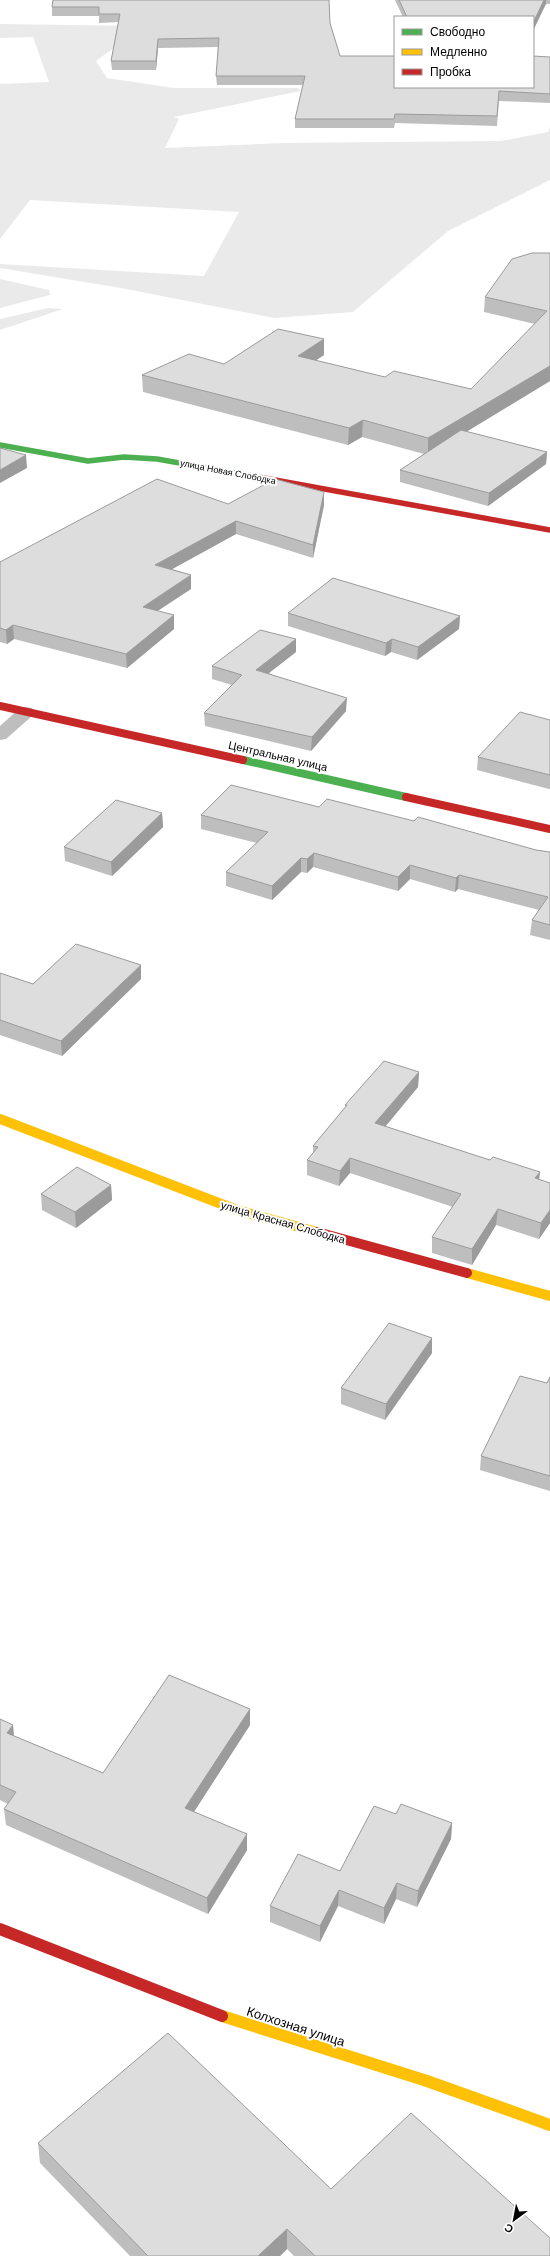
<svg xmlns="http://www.w3.org/2000/svg" width="550" height="2256" font-family="Arial,sans-serif">
	<rect width="100%" height="100%" fill="#fff"/>
	<g fill="#eaeaea">
		<path d="M0 24 144 26 96 61 107 78 174 88H298L301 91 174 117 179 119 165 148 283 143 501 141 548 132 550 127V180L448 231 353 312 274 318 121 288 0 268V264L204 276 239 212 30 200 0 239V84L49 82 33 37 0 38Z"/>
		<path d="M0 279 49 290 50 295 0 308Z"/>
		<path d="M48 308 63 309 0 330V319Z"/>
	</g>
	<g fill="none" stroke-linecap="round" stroke-linejoin="round">
		<path fill="#bebebe" fill-rule="evenodd" d="M26 707 32 708 35 712 32 716 6 739 0 740V726L20 708Z"/>
		<path stroke="#4caf50" stroke-width="5.5" d="M0 445 88 461 124 457 157 459 264 478"/>
		<path stroke="#4caf50" stroke-width="8" d="M243 760 406 797"/>
		<g stroke="#ffc107" stroke-width="10">
			<path d="M0 1119 237 1210 317 1232"/>
			<path d="M467 1273 550 1296"/>
		</g>
		<path stroke="#ffc107" stroke-width="12" d="M222 2016 427 2081 550 2125"/>
		<path stroke="#c62828" stroke-width="5.5" d="M264 478 550 530"/>
		<g stroke="#c62828" stroke-width="8">
			<path d="M0 706 243 760"/>
			<path d="M406 797 550 829"/>
		</g>
		<path stroke="#c62828" stroke-width="10" d="M317 1232 467 1273"/>
		<path stroke="#c62828" stroke-width="12" d="M0 1929 222 2016"/>
	</g>
	<g fill="#bebebe">
		<path d="M53 0 330 23 340 56 550 57V103L499 101 497 126 395 123 394 128H295V119L303 85H217L216 76 218 47 158 48 156 70H112L111 61 118 22 99 23V16H52V7Z"/>
		<path d="M395 0H550V4H546L533 17H403Z"/>
		<path d="M550 253V381L466 432 547 452 546 464 488 506 400 482V470L424 454 362 437 348 445 143 392 142 375 224 364 324 339V355L315 361 385 377 471 389 535 324 484 312 485 297Z"/>
		<path d="M228 504 324 505 313 558 236 534 172 569 191 575V589L158 611 174 629 127 668 14 639 7 644 0 642V562Z"/>
		<path d="M288 613 460 616 459 629 417 660 391 652 385 656 288 626Z"/>
		<path d="M296 652 269 673 346 711 311 751 205 726 204 713 232 685 212 679V666Z"/>
		<path d="M550 720V789H549L477 770 478 757Z"/>
		<path d="M319 807 414 821 536 850 550 852V940L530 935 532 920 539 910 458 889 455 892 410 879 398 891 313 867 307 873 301 872 272 900 226 886V872L257 843 201 829V815Z"/>
		<path d="M162 813 163 827 112 876 65 861 64 847Z"/>
		<path d="M0 973 33 984 141 979 62 1056 0 1035Z"/>
		<path d="M419 1072 418 1087 385 1127 490 1160 540 1172 539 1180 550 1183V1223L539 1239 496 1225 472 1265 432 1253V1237L453 1207 350 1173 339 1186 307 1175V1160L313 1153V1146L345 1108V1105Z"/>
		<path d="M111 1185 112 1200 76 1228 42 1210 41 1194Z"/>
		<path d="M432 1353 385 1420 341 1404V1388Z"/>
		<path d="M550 1377V1491L480 1470 481 1456 547 1383Z"/>
		<path d="M250 1709V1725L194 1812 247 1834V1850L208 1914 6 1825 4 1809 8 1804 0 1800V1719L13 1725 14 1736 103 1773Z"/>
		<path d="M396 1814 452 1823 451 1839 417 1907 396 1899 384 1924 338 1906 320 1942 270 1922V1906L340 1871Z"/>
		<path d="M38 2143 331 2189 550 2256H294L287 2249 280 2256H130L40 2163Z"/>
	</g>
	<g fill="#9b9b9b">
		<path d="M544 0H546V4L533 31V23Z"/>
		<path d="M158 39V48L156 70V61Z"/>
		<path d="M324 339V355L298 372V356Z"/>
		<path d="M550 366V381L428 455V438Z"/>
		<path d="M363 420 362 437 348 445 349 428Z"/>
		<path d="M547 452 546 464 488 506 489 493Z"/>
		<path d="M26 455 27 468 0 483V470Z"/>
		<path d="M324 492V505L313 558V545Z"/>
		<path d="M236 521V534L156 578 155 565Z"/>
		<path d="M191 575V589L143 620V607Z"/>
		<path d="M174 615V629L127 668 126 654Z"/>
		<path d="M460 616 459 629 417 660 418 647Z"/>
		<path d="M13 625 14 639 7 644 6 630Z"/>
		<path d="M296 639V652L256 683V670Z"/>
		<path d="M392 639 391 652 385 656 386 643Z"/>
		<path d="M347 698 346 711 311 751 312 737Z"/>
		<path d="M162 813 163 827 112 876 111 862Z"/>
		<path d="M314 853 313 867 307 873V859Z"/>
		<path d="M301 858V872L272 900V886Z"/>
		<path d="M410 865V879L398 891V877Z"/>
		<path d="M459 875 458 889 455 892 456 878Z"/>
		<path d="M141 965V979L62 1056 61 1041Z"/>
		<path d="M419 1072 418 1087 375 1139V1123Z"/>
		<path d="M350 1158V1173L339 1186 340 1171Z"/>
		<path d="M540 1172 538 1187 535 1178Z"/>
		<path d="M111 1185 112 1200 76 1228 75 1212Z"/>
		<path d="M498 1209 496 1225 472 1265V1249Z"/>
		<path d="M550 1210V1223L539 1239 541 1223Z"/>
		<path d="M432 1338V1353L385 1420 386 1404Z"/>
		<path d="M250 1709V1725L186 1824 185 1808Z"/>
		<path d="M13 1725 14 1741 7 1733Z"/>
		<path d="M452 1823 451 1839 417 1907 418 1891Z"/>
		<path d="M247 1834V1850L208 1914 207 1898Z"/>
		<path d="M397 1883 396 1899 384 1924V1908Z"/>
		<path d="M339 1890 338 1906 320 1942V1926Z"/>
		<path d="M287 2229V2249L280 2256H258Z"/>
	</g>
	<g fill="#ddd" stroke="#9b9b9b">
		<path d="M53 0H329L330 23 340 56H395V87H533V56L550 57V94L499 91 497 116 395 114 394 119H295L305 76H216L219 38 158 39 156 61H111L120 14H99V7H52Z"/>
		<path d="M399 0H544L533 23V17H407Z"/>
		<path d="M532 253H550V366L428 438 363 420 349 428 142 375 189 354 224 364 278 329 324 339 298 356 385 377 394 371 471 389 547 311 485 297 512 259Z"/>
		<path d="M461 430 547 452 489 493 400 470Z"/>
		<path d="M0 448 26 455 0 470Z"/>
		<path d="M157 479 228 504 275 479 324 492 313 545 236 521 155 565 191 575 143 607 174 615 126 654 13 625 6 630 0 628V562Z"/>
		<path d="M333 578 460 616 418 647 392 639 386 643 288 613Z"/>
		<path d="M260 630 296 639 256 670 347 698 312 737 204 713 242 675 212 666Z"/>
		<path d="M520 712 550 720V775L478 757Z"/>
		<path d="M231 785 319 807 327 799 414 821 418 817 536 850 550 852V925L532 920 548 897 459 875 456 878 410 865 398 877 314 853 307 859 301 858 272 886 226 872 268 832 201 815Z"/>
		<path d="M116 800 162 813 111 862 64 847Z"/>
		<path d="M76 944 141 965 61 1041 0 1020V973L33 984Z"/>
		<path d="M384 1061 419 1072 375 1123 490 1160 493 1157 540 1172 535 1178 550 1183V1210L541 1223 498 1209 472 1249 432 1237 461 1194 350 1158 340 1171 307 1160 318 1147 313 1146 347 1105H345Z"/>
		<path d="M77 1167 111 1185 75 1212 41 1194Z"/>
		<path d="M389 1323 432 1338 386 1404 341 1388Z"/>
		<path d="M520 1376 547 1383 550 1377V1476L481 1456Z"/>
		<path d="M169 1675 250 1709 185 1808 247 1834 207 1898 4 1809 16 1792 0 1785V1719L13 1725 7 1733 103 1773Z"/>
		<path d="M401 1804 452 1823 418 1891 397 1883 384 1908 339 1890 320 1926 270 1906 298 1854 340 1871 374 1806 396 1814Z"/>
		<path d="M168 2033 331 2189 411 2113 550 2238V2256H315L287 2229 258 2256H148L38 2143Z"/>
	</g>
	<g text-anchor="middle" stroke-width="4" stroke-linejoin="round" paint-order="stroke">
		<g font-size="9" fill="#000" stroke="#fff">
			<text transform="translate(228 472) rotate(11)" y="3">улица Новая Слободка</text>
		</g>
		<g font-size="11" fill="#000" stroke="#fff">
			<text transform="translate(278 756) rotate(13)" y="4">Центральная улица</text>
			<text transform="translate(283 1222) rotate(16)" y="4">улица Красная Слободка</text>
		</g>
		<g font-size="13" fill="#000" stroke="#fff">
			<text transform="translate(296 2026) rotate(18)" y="5">Колхозная улица</text>
		</g>
	</g>
	<rect x="394" y="16" width="140" height="72" fill="#ffffff" stroke="#999999"/>
	<rect x="402" y="29" width="20" height="6" fill="#4caf50" stroke="#999999"/>
	<text x="430" y="36" font-size="12" fill="#000000">Свободно</text>
	<rect x="402" y="49" width="20" height="6" fill="#ffc107" stroke="#999999"/>
	<text x="430" y="56" font-size="12" fill="#000000">Медленно</text>
	<rect x="402" y="69" width="20" height="6" fill="#c62828" stroke="#999999"/>
	<text x="430" y="76" font-size="12" fill="#000000">Пробка</text>
	<g transform="translate(514 2220) rotate(212)" stroke="#ffffff" stroke-width="3" paint-order="stroke">
	<path d="M0-3L7 15L0 10L-7 15Z" fill="#000000"/>
	<text y="-6" font-size="11" font-weight="bold" text-anchor="middle" fill="#000000">С</text>
	</g>
</svg>
